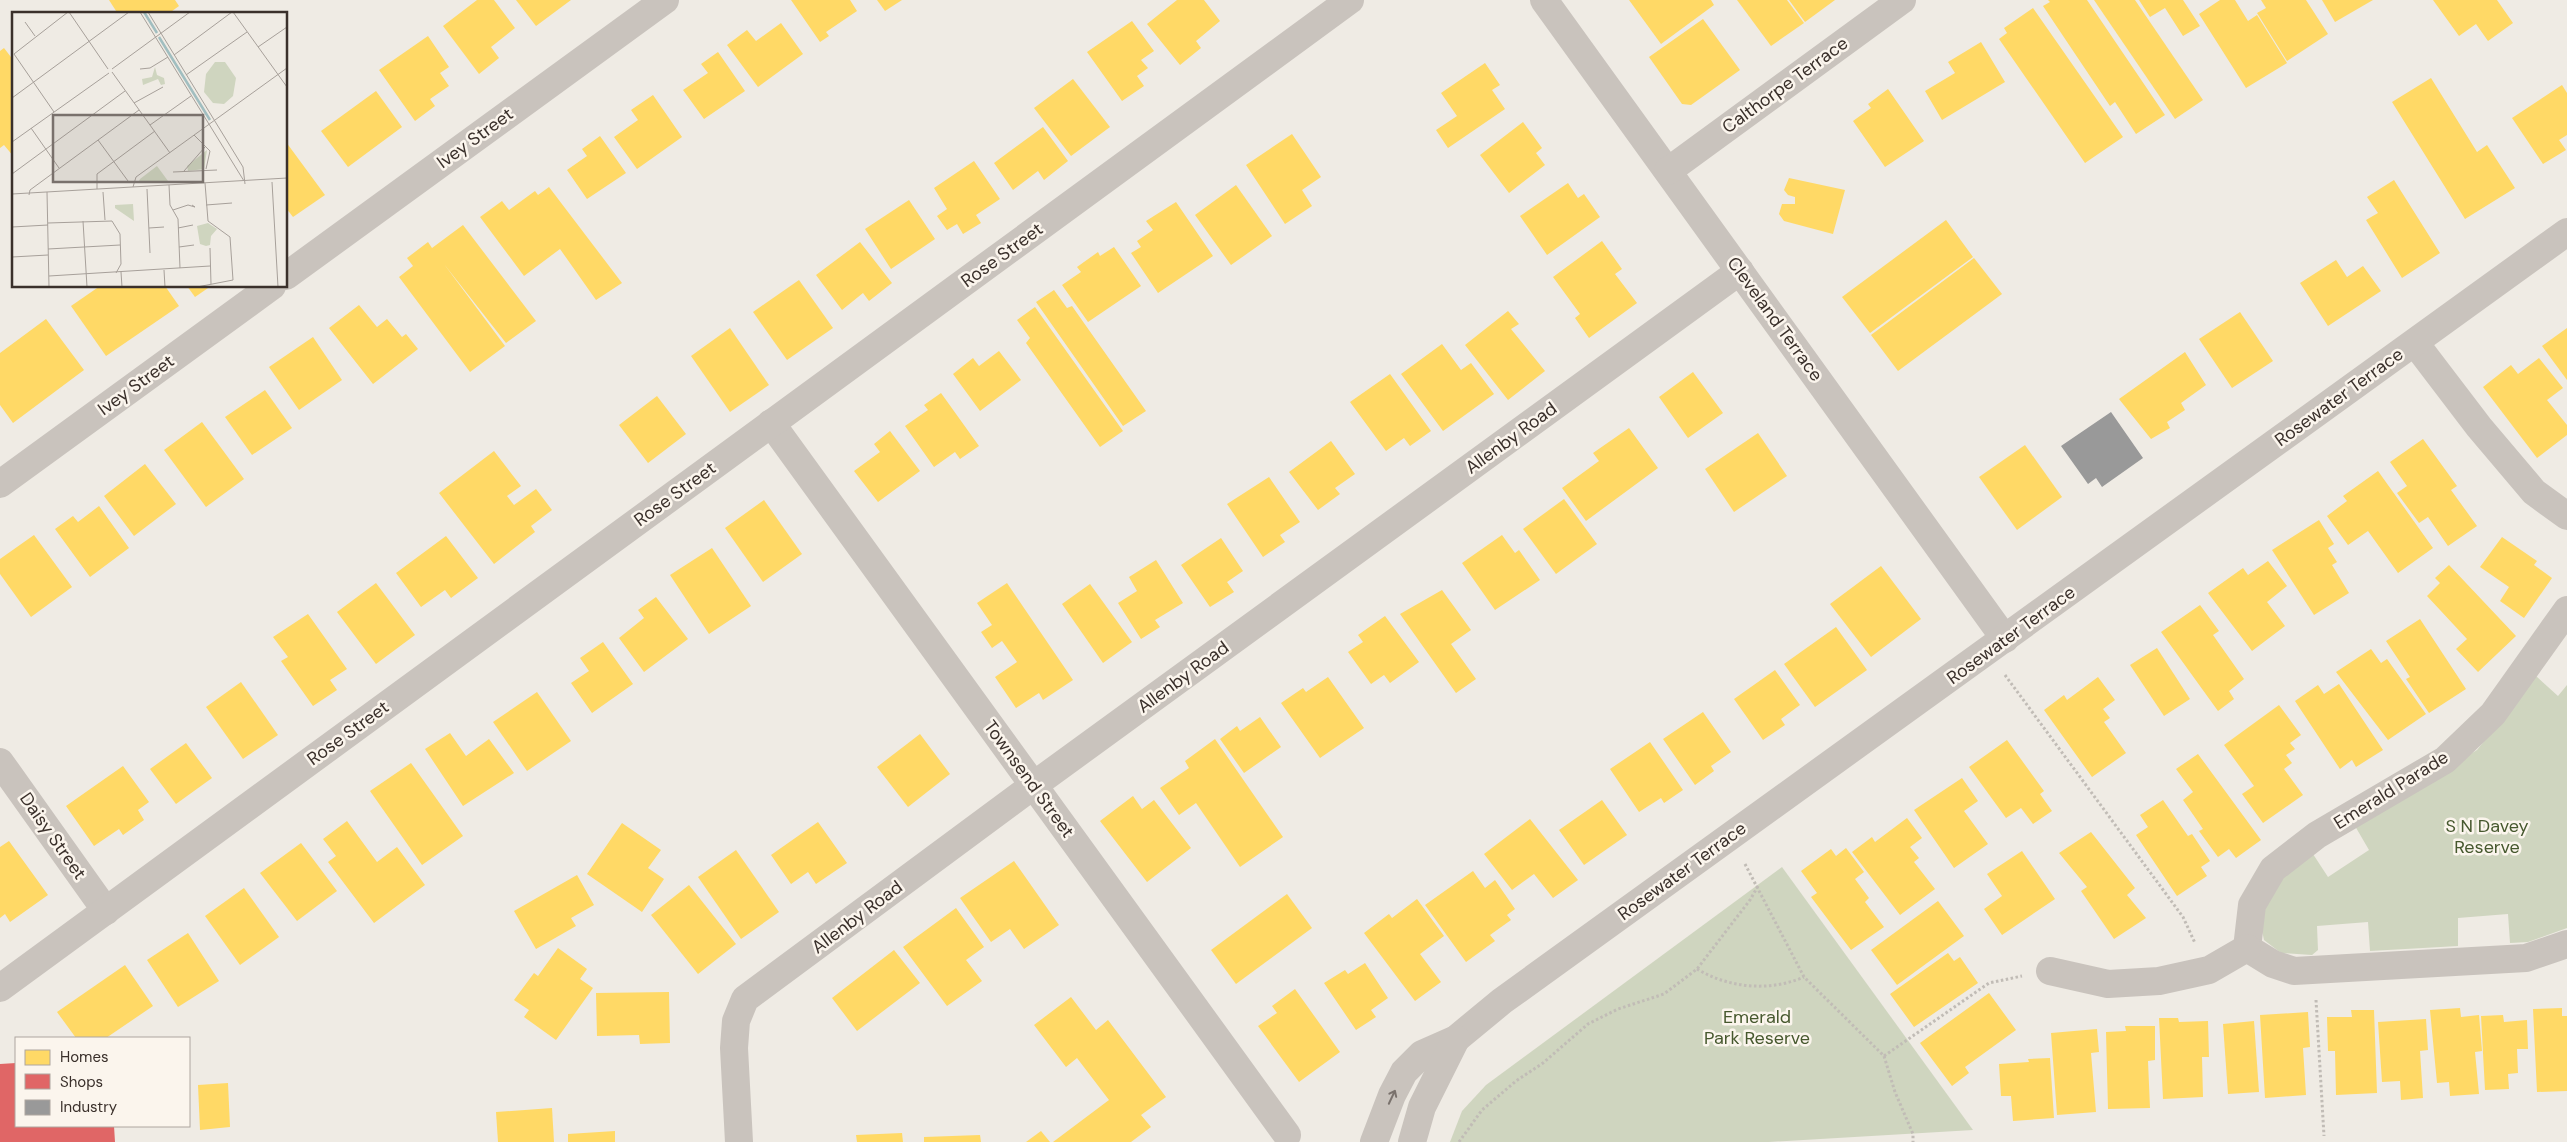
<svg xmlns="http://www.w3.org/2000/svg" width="2567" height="1142" font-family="'DM Sans',sans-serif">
	<rect width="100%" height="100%" fill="#efebe4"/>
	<g fill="#cfd5bf">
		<path d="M2536 676 2558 696 2567 685V928L2528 942 2510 943 2508 914 2458 918V946L2370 951 2368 922 2317 926 2318 950 2312 955 2281 953 2264 940C2263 934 2260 926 2261 920 2263 896 2293 864 2311 851L2328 877 2369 850 2355 826 2477 750Z"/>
		<path d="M1782 867 1973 1130 1769 1142H1450L1462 1111 1486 1085Z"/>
	</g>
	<g fill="#ffd966">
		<path d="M109 0H175L179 6 168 14H118Z"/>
		<path d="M477 0H494L515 28 491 47 499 58 479 74 443 26Z"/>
		<path d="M516 0H571L536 26Z"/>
		<path d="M791 0H850L857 11 826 32 829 36 820 42Z"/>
		<path d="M877 0H902L885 11Z"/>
		<path d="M1177 0H1204L1220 21 1196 41 1201 48 1180 65 1147 24Z"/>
		<path d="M1629 0H1711L1714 5 1661 44Z"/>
		<path d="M1737 0H1787L1804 23 1771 46Z"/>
		<path d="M1789 0H1835L1805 22Z"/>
		<path d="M2048 0H2087L2165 115 2136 134 2115 102 2110 106 2043 6 2050 2Z"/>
		<path d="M2094 0H2135L2203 100 2175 119Z"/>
		<path d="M2139 0H2183L2200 26 2183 36 2165 8 2150 17Z"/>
		<path d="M2220 0H2235L2248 21 2257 15 2287 63 2246 88 2199 14Z"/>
		<path d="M2261 0H2306L2328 34 2287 61 2257 13 2266 8Z"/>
		<path d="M2322 0H2373L2335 22Z"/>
		<path d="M2433 0H2497L2513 23 2488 41 2476 24 2459 36Z"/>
		<path d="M2033 8 2123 137 2085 163 1999 39 2007 33 2004 28Z"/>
		<path d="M1703 19 1740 70 1691 105 1682 104 1649 57Z"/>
		<path d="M1132 21 1154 51 1141 60 1148 68 1137 76 1144 86 1122 101 1087 52Z"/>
		<path d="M781 23 803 54 758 87 727 45 747 30 756 41Z"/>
		<path d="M428 36 449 67 440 73 449 86 430 99 435 106 415 121 379 70Z"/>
		<path d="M1981 42 2005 82 1942 120 1925 91 1955 73 1948 62Z"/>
		<path d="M4 48 14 61V157L4 145 0 148V51Z"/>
		<path d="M718 52 745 91 704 119 683 90 708 73 701 64Z"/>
		<path d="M1485 63 1500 85 1492 90 1505 109 1448 148 1436 130 1457 116 1441 93Z"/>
		<path d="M2431 78 2477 152 2487 145 2515 188 2465 219 2392 102Z"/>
		<path d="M1073 79 1110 127 1071 156 1034 108Z"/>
		<path d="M2562 85 2567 93V135L2559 140 2566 150 2543 164 2512 118Z"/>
		<path d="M1888 89 1924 141 1885 167 1853 121 1871 108 1868 104Z"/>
		<path d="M376 91 402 127 348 167 321 131Z"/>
		<path d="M653 95 682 137 637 169 614 137 638 120 631 110Z"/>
		<path d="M1523 122 1542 148 1536 153 1545 165 1509 193 1480 155Z"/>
		<path d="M1043 127 1068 161 1044 180 1038 171 1013 190 994 163Z"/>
		<path d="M1292 134 1321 177 1302 190 1312 206 1285 224 1246 165Z"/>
		<path d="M600 136 626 173 587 199 567 170 587 156 582 149Z"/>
		<path d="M286 142 325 195 293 217 286 208Z"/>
		<path d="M974 161 1000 199 976 215 981 223 963 234 957 224 947 230 937 216 947 209 934 188Z"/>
		<path d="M1789 178 1845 190 1833 234 1784 221 1779 214 1782 204H1795V197L1788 195 1784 190Z"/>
		<path d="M2394 180 2440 253 2402 278 2366 220 2378 213 2367 197Z"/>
		<path d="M1568 183 1578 198 1584 194 1600 217 1547 255 1520 216Z"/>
		<path d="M1236 185 1272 236 1231 265 1195 215Z"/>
		<path d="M549 187 622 283 596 300 560 249 524 276 480 217 502 201 509 210 535 191 538 195Z"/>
		<path d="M909 200 935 239 891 269 865 229Z"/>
		<path d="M1176 202 1213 256 1158 293 1131 253 1141 247 1137 241 1153 230 1146 221Z"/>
		<path d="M1946 220 1973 257 1870 333 1842 297Z"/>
		<path d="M463 225 536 321 506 343 444 264 505 346 470 372 399 277 413 266 407 258 428 242 432 248Z"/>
		<path d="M1602 241 1622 269 1615 274 1637 303 1589 338 1575 318 1580 314 1553 277Z"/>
		<path d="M860 242 892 283 869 301 863 293 842 310 816 275Z"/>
		<path d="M1114 247 1141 286 1088 322 1062 285 1081 272 1077 267 1098 252 1100 256Z"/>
		<path d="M1974 258 2002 294 1898 371 1871 335Z"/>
		<path d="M2336 260 2347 277 2363 266 2381 291 2328 326 2300 283Z"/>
		<path d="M799 280 833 328 787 360 753 312Z"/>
		<path d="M100 286H165L179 306 106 356 71 306Z"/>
		<path d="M187 286H211L195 297Z"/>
		<path d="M1054 290 1067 308 1072 306 1146 411 1123 426 1036 302Z"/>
		<path d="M359 305 377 327 387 319 402 337 406 334 418 349 373 384 329 328Z"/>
		<path d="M1035 307 1123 431 1100 447 1026 343 1030 338 1017 320Z"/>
		<path d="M1508 311 1519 324 1511 329 1545 371 1508 400 1465 345Z"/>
		<path d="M2240 312 2273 361 2232 388 2199 339Z"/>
		<path d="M46 319 84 370 13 423 0 405V353Z"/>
		<path d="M730 328 769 385 730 412 691 356Z"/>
		<path d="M2567 328V380L2542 346Z"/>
		<path d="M313 337 342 380 299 410 269 367Z"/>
		<path d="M1442 344 1461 370 1471 363 1494 394 1443 431 1401 374Z"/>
		<path d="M999 351 1021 380 980 411 953 374 973 358 979 366Z"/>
		<path d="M2185 352 2206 385 2181 403 2185 410 2167 422 2170 428 2151 439 2119 399Z"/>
		<path d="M2539 358 2563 388 2547 400 2567 425V435L2537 458 2483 387 2511 365 2518 374Z"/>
		<path d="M1693 372 1723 413 1688 438 1659 397Z"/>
		<path d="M1390 374 1431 431 1410 446 1404 438 1386 451 1350 402Z"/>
		<path d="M265 390 292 428 252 455 225 417Z"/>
		<path d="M941 393 979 446 960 459 955 452 934 467 905 426 928 410 924 405Z"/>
		<path d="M657 396 686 434 648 463 619 425Z"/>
		<path d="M202 422 244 479 206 507 164 450Z"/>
		<path d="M1629 428 1658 468 1586 521 1562 488 1599 461 1593 453Z"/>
		<path d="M890 431 920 471 878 502 854 471 880 452 874 444Z"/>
		<path d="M1758 433 1787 476 1734 512 1705 469Z"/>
		<path d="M2423 439 2457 486 2451 490 2477 526 2448 546 2428 517 2419 523 2397 493 2407 486 2390 462Z"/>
		<path d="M1331 441 1355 474 1335 488 1340 494 1318 510 1289 472Z"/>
		<path d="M2025 445 2062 497 2017 530 1979 477Z"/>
		<path d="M494 451 521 486 507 496 514 505 536 489 552 510 531 526 535 532 494 564 439 493Z"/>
		<path d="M145 464 176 504 134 536 104 496Z"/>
		<path d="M2378 471 2433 548 2398 573 2368 531 2348 545 2327 516 2347 501 2343 496Z"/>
		<path d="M1269 477 1300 522 1280 535 1285 542 1263 557 1227 504Z"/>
		<path d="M1564 499 1597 544 1556 574 1523 529Z"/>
		<path d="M764 500 802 554 763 582 725 528Z"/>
		<path d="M99 506 129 548 90 577 55 529 73 516 78 522Z"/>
		<path d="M2319 520 2334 544 2328 548 2337 562 2332 565 2349 593 2314 615 2272 550Z"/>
		<path d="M34 535 72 587 31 617 0 574V559Z"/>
		<path d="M1502 535 1515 553 1519 550 1540 580 1495 610 1462 563Z"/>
		<path d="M446 536 478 578 451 598 445 590 421 607 396 573Z"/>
		<path d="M2502 537 2537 561 2534 565 2552 578 2524 618 2500 601 2509 587 2480 567Z"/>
		<path d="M1221 538 1243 571 1227 582 1234 592 1210 607 1181 565Z"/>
		<path d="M712 548 751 606 709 634 670 575Z"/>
		<path d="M1156 560 1183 603 1155 620 1160 627 1141 639 1118 603 1137 591 1129 577Z"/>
		<path d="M2268 561 2287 586 2267 602 2285 626 2252 651 2208 593 2243 568 2248 575Z"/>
		<path d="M2449 565 2516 636 2478 672 2456 649 2467 639 2427 596 2440 583 2435 578Z"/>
		<path d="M1881 566 1921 619 1871 657 1830 604Z"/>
		<path d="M376 583 415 635 376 664 337 612Z"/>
		<path d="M1007 583 1073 680 1043 700 1039 693 1016 708 995 677 1017 662 1002 641 992 648 981 632 992 625 977 603Z"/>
		<path d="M1090 584 1132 642 1103 663 1062 604Z"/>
		<path d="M1442 590 1471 630 1451 644 1476 679 1456 693 1400 614Z"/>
		<path d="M656 597 688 639 644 672 619 638 644 618 638 610Z"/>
		<path d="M2200 605 2219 631 2213 635 2244 679 2229 691 2234 699 2218 711 2161 632Z"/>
		<path d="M308 614 347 669 330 680 337 690 313 706 281 661 288 657 273 637Z"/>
		<path d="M1385 616 1419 662 1390 683 1384 675 1371 684 1348 652 1363 642 1358 635Z"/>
		<path d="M2420 619 2466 689 2429 713 2406 679 2410 677 2386 641Z"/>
		<path d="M1836 627 1867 670 1815 707 1784 664Z"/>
		<path d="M603 642 633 684 592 713 571 683 589 671 580 658Z"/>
		<path d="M2157 648 2190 699 2164 716 2130 665Z"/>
		<path d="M2371 649 2381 663 2387 659 2426 714 2388 740 2336 672Z"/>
		<path d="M1775 670 1800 705 1781 719 1785 725 1763 740 1734 699Z"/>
		<path d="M1328 677 1364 728 1320 758 1281 703 1303 688 1306 692Z"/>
		<path d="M2098 677 2115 700 2103 709 2110 718 2104 722 2126 753 2092 777 2044 710 2064 695 2067 700Z"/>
		<path d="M241 682 278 735 243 759 206 707Z"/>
		<path d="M2339 684 2383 750 2356 767 2352 760 2340 769 2295 701 2318 685 2324 694Z"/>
		<path d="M537 692 571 741 527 771 493 722Z"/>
		<path d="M2279 705 2301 735 2290 743 2295 749 2286 755 2292 763 2284 769 2303 795 2263 823 2242 794 2254 786 2224 745Z"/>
		<path d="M1703 712 1731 752 1711 766 1714 771 1695 785 1663 739Z"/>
		<path d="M1260 717 1281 747 1244 773 1220 739 1237 726 1240 731Z"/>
		<path d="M450 733 466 756 489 739 514 773 463 806 425 749Z"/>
		<path d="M920 734 950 774 908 807 877 767Z"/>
		<path d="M1215 739 1283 837 1240 867 1196 803 1179 815 1160 788 1189 768 1185 761Z"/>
		<path d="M2007 740 2044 791 2040 794 2052 811 2033 824 2021 808 2006 818 1969 767Z"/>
		<path d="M1650 742 1683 790 1664 803 1661 798 1639 812 1610 769Z"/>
		<path d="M186 743 212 778 176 804 150 769Z"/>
		<path d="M2198 754 2261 840 2236 858 2229 849 2218 857 2199 831 2203 829 2183 800 2193 792 2176 769Z"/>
		<path d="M411 763 463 836 422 865 370 791Z"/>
		<path d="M123 766 149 802 138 810 144 820 123 835 119 829 94 846 66 806Z"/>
		<path d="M1962 778 1978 801 1964 811 1988 844 1954 868 1914 810Z"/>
		<path d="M1133 796 1142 809 1154 800 1191 848 1147 882 1100 821Z"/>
		<path d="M1602 800 1627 835 1584 865 1559 830Z"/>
		<path d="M2163 800 2188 836 2192 834 2210 861 2201 867 2207 876 2177 896 2136 835 2148 827 2140 815Z"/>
		<path d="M1907 818 1922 838 1910 847 1919 858 1914 862 1935 889 1900 915 1852 852 1872 837 1875 842Z"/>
		<path d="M1530 819 1578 880 1553 898 1534 874 1512 890 1484 854Z"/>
		<path d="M347 821 377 862 397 847 425 885 374 923 328 862 336 856 323 839Z"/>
		<path d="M818 822 847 863 816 884 808 872 791 884 771 855Z"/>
		<path d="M622 823 661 850 648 868 664 879 642 912 587 874Z"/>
		<path d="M2091 832 2135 888 2127 895 2146 918 2114 939 2081 891 2087 887 2059 853Z"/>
		<path d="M9 841 48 895 10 922 5 914 0 918V847Z"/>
		<path d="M301 843 337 891 297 921 260 873Z"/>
		<path d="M1846 848 1864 872 1855 879 1869 898 1865 902 1884 927 1851 950 1811 897 1817 893 1801 871 1831 849 1836 856Z"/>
		<path d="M736 850 779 912 741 939 698 877Z"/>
		<path d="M2022 851 2055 899 2002 935 1984 909 2002 896 1987 874Z"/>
		<path d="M1014 861 1059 925 1024 949 1010 929 991 942 960 898Z"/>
		<path d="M1473 871 1485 888 1495 880 1515 909 1507 915 1511 920 1490 935 1495 941 1466 962 1425 905Z"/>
		<path d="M577 875 594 905 571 918 576 926 536 949 514 911Z"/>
		<path d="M689 885 736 944 698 974 651 915Z"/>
		<path d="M244 888 279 937 240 965 205 916Z"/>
		<path d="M1287 894 1312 928 1236 984 1211 950Z"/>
		<path d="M1417 899 1444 936 1420 954 1441 982 1415 1001 1364 933 1389 914 1392 918Z"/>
		<path d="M1938 901 1964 936 1897 985 1871 950Z"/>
		<path d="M956 908 984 947 966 960 982 981 947 1006 903 947Z"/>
		<path d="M188 933 219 981 178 1007 147 960Z"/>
		<path d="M558 948 587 969 580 979 593 988 556 1040 524 1017 529 1010 514 1000 534 973 538 976Z"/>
		<path d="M894 950 920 983 857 1031 832 998Z"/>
		<path d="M1948 953 1954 961 1960 957 1978 983 1914 1027 1890 994Z"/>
		<path d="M1365 963 1388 998 1371 1010 1376 1017 1356 1030 1324 983 1345 970 1348 974Z"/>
		<path d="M125 965 153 1006 106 1038H76L57 1012Z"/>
		<path d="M1295 989 1340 1052 1299 1082 1258 1026 1277 1013 1272 1006Z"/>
		<path d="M669 992 670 1043 640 1044 639 1035 597 1036 596 993Z"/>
		<path d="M1989 993 2016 1030 1965 1067 1969 1073 1952 1086 1920 1043Z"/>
		<path d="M1071 997 1096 1030 1108 1020 1166 1097 1141 1115 1151 1127 1131 1142H1053L1109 1100 1077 1058 1066 1067 1034 1025Z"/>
		<path d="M2460 1008 2461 1017 2479 1015 2482 1051 2475 1052 2479 1094 2450 1096 2449 1082 2437 1083 2430 1010Z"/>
		<path d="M2562 1008V1016H2567V1091L2537 1092 2533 1009Z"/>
		<path d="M2351 1010H2374L2377 1093 2336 1095 2335 1051H2328L2327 1017H2352Z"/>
		<path d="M2308 1012 2310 1047 2303 1048 2306 1095 2265 1098 2260 1015Z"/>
		<path d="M2503 1015 2504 1022 2527 1020 2528 1049H2517L2518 1073 2508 1074 2509 1089 2485 1090 2481 1016Z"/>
		<path d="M2159 1018H2178L2179 1022 2208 1021 2209 1057H2202L2203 1097 2163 1099Z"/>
		<path d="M2426 1019 2428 1050 2420 1051 2423 1098 2401 1100 2400 1081 2382 1082 2378 1022Z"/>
		<path d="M2254 1021 2259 1092 2228 1094 2223 1024Z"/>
		<path d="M2125 1026H2155V1060L2148 1061 2150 1108 2108 1109 2106 1032 2126 1031Z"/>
		<path d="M2097 1029 2099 1052 2091 1053 2096 1112 2057 1115 2051 1033Z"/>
		<path d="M2050 1058 2054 1118 2013 1121 2011 1096H2001L1999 1064 2029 1062 2028 1059Z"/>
		<path d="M228 1083 230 1127 200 1130 198 1085Z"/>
		<path d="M552 1108 554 1142H498L496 1112Z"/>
		<path d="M615 1131V1142H568V1134Z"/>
		<path d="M1041 1131 1050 1142H1026Z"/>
		<path d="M902 1133 903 1142H857L856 1135Z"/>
		<path d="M980 1135 981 1142H924V1137Z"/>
	</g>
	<path fill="#e06666" d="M16 1063V1126H114L115 1142H0V1064Z"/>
	<path fill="#999" d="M2111 412 2143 458 2102 487 2096 478 2088 484 2061 446Z"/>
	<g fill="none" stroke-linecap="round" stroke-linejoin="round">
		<g stroke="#c1bcb6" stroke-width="3" stroke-dasharray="2.5 2.5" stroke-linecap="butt">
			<path d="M2005 675 2183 917 2195 943"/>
			<path d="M1745 864 1804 977 1884 1056 1895 1092 1913 1134V1142"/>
			<path d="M1697 969C1729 988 1769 992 1804 977"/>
			<path d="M2316 1000 2324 1136"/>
			<path d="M1884 1056 1989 983 2022 976"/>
			<path d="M1459 1142 1482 1110 1516 1081 1543 1063 1588 1024 1618 1009 1664 994 1697 969 1750 900 1758 886"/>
		</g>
		<g stroke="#c9c3bd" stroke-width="28">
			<path d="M1544 0 2005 639"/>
			<path d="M1668 171 1902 0"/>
			<path d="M286 276 665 0"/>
			<path d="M2415 343 2479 427 2534 492 2567 516"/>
			<path d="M771 423 1287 1135"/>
			<path d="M0 484 272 286"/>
			<path d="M0 762 106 911"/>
			<path d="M2247 948 2252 905 2273 869 2317 835 2445 760 2493 714 2567 610"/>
			<path d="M2247 948 2273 964 2294 971 2526 958 2567 944"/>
			<path d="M2050 971 2108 984 2159 981 2209 970 2247 948"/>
			<path d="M0 988 1350 0"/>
			<path d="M739 1142 734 1048 736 1021 745 999 1034 785 1740 271"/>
			<path d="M1374 1142 1392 1095 1404 1072 1422 1054 1456 1039 1502 1001 2567 232"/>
			<path d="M1412 1142 1422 1107 1456 1039"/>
		</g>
	</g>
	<defs><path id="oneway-shaft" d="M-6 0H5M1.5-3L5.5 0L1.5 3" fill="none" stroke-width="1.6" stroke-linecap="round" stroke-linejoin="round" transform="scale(1.25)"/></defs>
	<use stroke="#7a726d" href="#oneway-shaft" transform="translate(1392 1097) rotate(-65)"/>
	<g text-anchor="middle" stroke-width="5" stroke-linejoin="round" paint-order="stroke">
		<g font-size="18" fill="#3a302b" stroke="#fbf5ed">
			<text transform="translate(1785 85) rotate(-36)" y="6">Calthorpe Terrace</text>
			<text transform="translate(475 138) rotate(-36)" y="6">Ivey Street</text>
			<text transform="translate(1002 255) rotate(-36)" y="6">Rose Street</text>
			<text transform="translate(1775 319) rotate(54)" y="6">Cleveland Terrace</text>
			<text transform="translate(136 385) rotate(-36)" y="6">Ivey Street</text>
			<text transform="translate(2339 397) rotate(-36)" y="6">Rosewater Terrace</text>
			<text transform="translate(1511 438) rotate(-36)" y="6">Allenby Road</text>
			<text transform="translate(675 494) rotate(-36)" y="6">Rose Street</text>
			<text transform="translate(2011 635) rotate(-36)" y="6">Rosewater Terrace</text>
			<text transform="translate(1183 677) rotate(-36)" y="6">Allenby Road</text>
			<text transform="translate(348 733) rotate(-36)" y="6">Rose Street</text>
			<text transform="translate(1029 779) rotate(54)" y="6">Townsend Street</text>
			<text transform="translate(2391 790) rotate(-32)" y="6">Emerald Parade</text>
			<text transform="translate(53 836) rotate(55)" y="6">Daisy Street</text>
			<text transform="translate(1682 871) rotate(-36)" y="6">Rosewater Terrace</text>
			<text transform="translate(857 917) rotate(-37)" y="6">Allenby Road</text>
		</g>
		<g font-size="18" fill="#46582e" stroke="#fbf5ed">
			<text x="2487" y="832">S N Davey<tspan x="2487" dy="21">Reserve</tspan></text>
			<text x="1757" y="1023">Emerald<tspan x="1757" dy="21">Park Reserve</tspan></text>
		</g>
	</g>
	<g transform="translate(12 12)">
		<rect width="275" height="275" fill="#efebe4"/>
		<path d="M203 50H213L224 66 221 84 212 92 201 91 192 80 194 62ZM143 55 145 63 152 66 153 72 149 73 146 67 131 73 130 67 140 65ZM195 138 192 157 176 159 175 154ZM145 154 156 169 126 171 128 167ZM121 192 122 209 103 196V193ZM196 211 205 217 199 224 198 233 194 234 188 232 185 214Z" fill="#cfd5bf"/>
		<path fill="none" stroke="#a1bec0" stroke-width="2.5" d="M132 0 145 21M147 25 198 108"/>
		<path fill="none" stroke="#a7a09a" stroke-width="1" d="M57 0 96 57M128 0 232 169M136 0 231 155 233 172M221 0 275 75M13 10 23 24M246 35 275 15M162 43 220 0M100 57 178 0M128 57 138 56 156 45M100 60 158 141M174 63 235 20M0 86 117 0M122 91 151 75M42 100 2 42 56 0M138 113 179 84M19 116 47 156M182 123 198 139 194 157M86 128 116 169M0 130 97 61M172 159 193 135M161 160 205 158M0 162 113 79M260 170 266 275M157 173 158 193 166 207 168 256M121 175 124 165 275 56M85 177V162L143 119M135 177 138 241M35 180 37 275M91 180 93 208M0 182 275 166M17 183 18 178 127 98M194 193 220 191M161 198 176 193 183 195 180 193M71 209 75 275M36 211 100 209 108 222 109 252 104 261M0 215 36 213M137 216 152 215M166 216 181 213M167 235 182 233M198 236 199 272M36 237 108 233M0 245 36 243M152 258 153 275M109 260 110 275M37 264 198 254M185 275 221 268 218 225 196 209 193 171"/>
		<path fill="#79716c" fill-opacity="0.15" stroke="#79716c" stroke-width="2.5" d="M41 103H191V170H41Z"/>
		<rect width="275" height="275" fill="none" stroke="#3a302b" stroke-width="2.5"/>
	</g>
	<rect x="15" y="1037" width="175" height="90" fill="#fbf5ed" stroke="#aea69f"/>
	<rect x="25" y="1050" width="25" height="15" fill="#ffd966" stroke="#aea69f"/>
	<text x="60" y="1062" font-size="15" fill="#3a302b">Homes</text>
	<rect x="25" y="1074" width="25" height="15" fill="#e06666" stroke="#aea69f"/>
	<text x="60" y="1087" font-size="15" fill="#3a302b">Shops</text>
	<rect x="25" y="1100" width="25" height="15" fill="#999999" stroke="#aea69f"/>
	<text x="60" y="1112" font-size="15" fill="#3a302b">Industry</text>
</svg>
